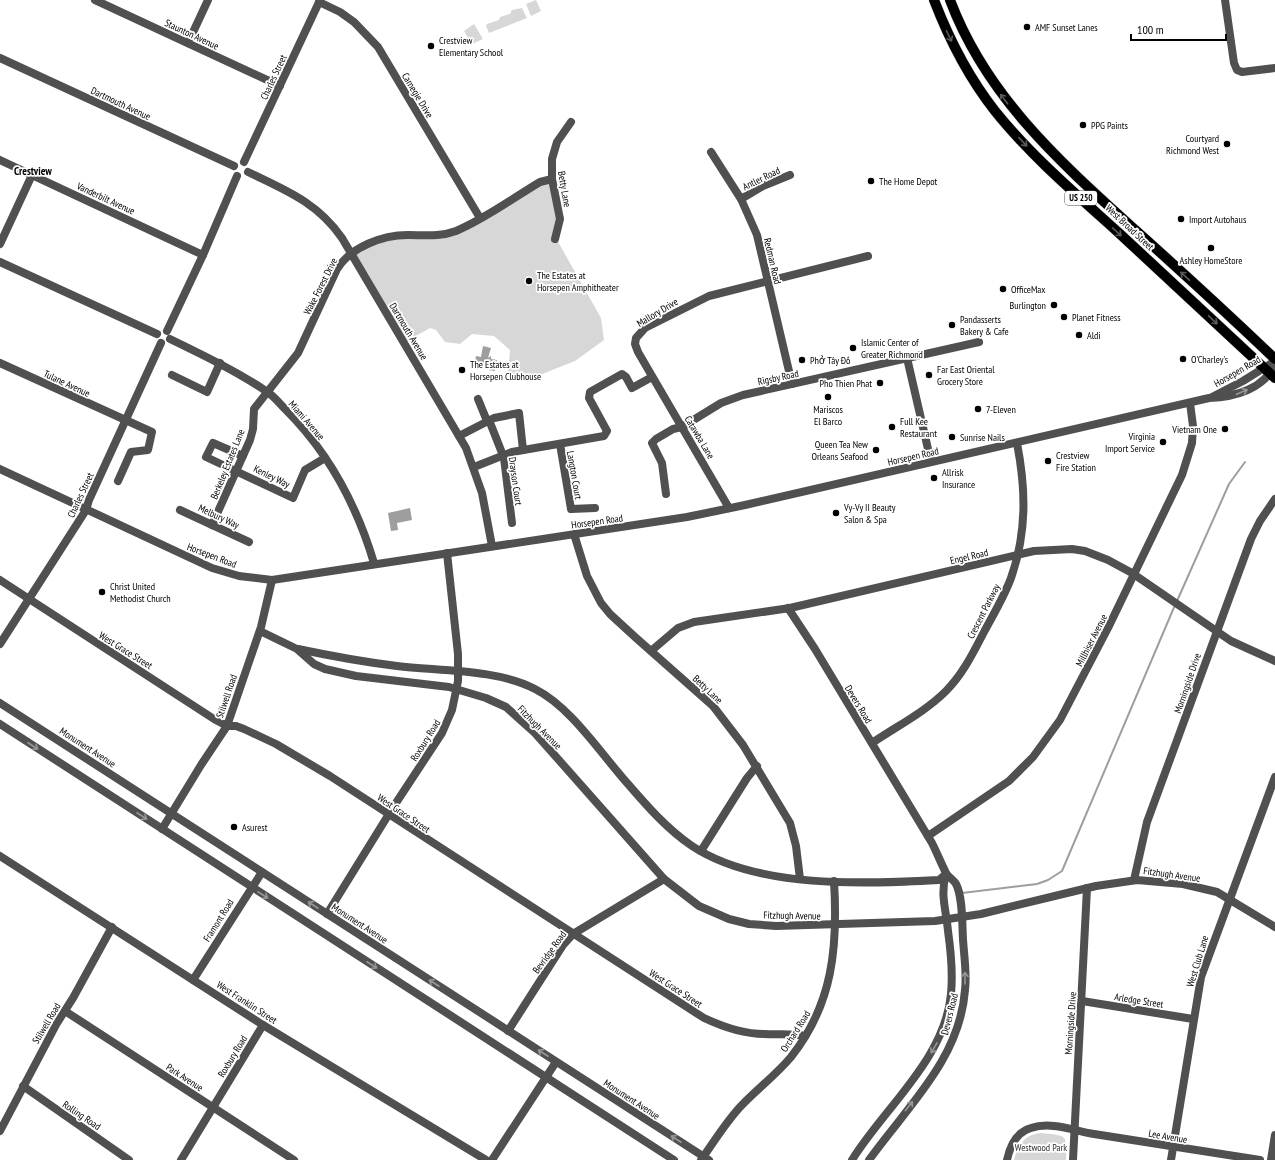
<svg xmlns="http://www.w3.org/2000/svg" width="1275" height="1160" font-family="'PT Sans Narrow',sans-serif">
	<rect width="100%" height="100%" fill="#fff"/>
	<g fill="#d7d7d7">
		<path d="M536 0 541 11 531 16 526 4Z"/>
		<path d="M522 8 527 18 489 33 486 26 487 24 499 20 500 17 510 14 512 10Z"/>
		<path d="M474 24 483 39 472 44 464 31Z"/>
		<path d="M551 177 561 223 557 240 601 318 604 340 575 361 527 380 508 374 510 350 494 336 472 334 460 344 445 342 436 330 430 328 405 342 352 253 377 240 451 232Z"/>
		<path d="M1041 1133C1067 1136 1067 1133 1066 1160H1014C1018 1145 1025 1134 1041 1133Z"/>
	</g>
	<g fill="#9e9e9e">
		<path d="M483 346 491 348 488 358 491 356V359L497 360 495 371 489 370 490 364 475 361 476 356 481 357Z"/>
		<path d="M410 508 412 520 397 523 398 530 391 531 388 513Z"/>
	</g>
	<g fill="none" stroke-linecap="round" stroke-linejoin="round">
		<g stroke="#9e9e9e" stroke-width="2">
			<path d="M1177 601 1229 484 1245 462"/>
			<path d="M962 893 1037 884 1048 880 1062 871 1175 605"/>
		</g>
		<g stroke="#dbdbdb" stroke-width="11">
			<g id="primary">
				<path d="M934 0C949 39 969 78 995 111 1031 156 1077 195 1120 234 1171 282 1223 330 1275 378"/>
				<path d="M950 0C986 96 1059 161 1133 228 1181 271 1229 315 1275 359"/>
			</g>
		</g>
		<g stroke="#505050" stroke-width="8">
			<path d="M95 0 280 86"/>
			<path d="M1225 0 1234 63 1237 70 1242 72 1275 68"/>
			<path d="M319 2 340 12 354 22 378 47 480 218"/>
			<path d="M188 43 208 0"/>
			<path d="M0 58 234 166"/>
			<path d="M711 152 741 199 757 235 792 384"/>
			<path d="M0 160 203 255"/>
			<path d="M244 162 320 0"/>
			<path d="M248 172C285 190 317 202 342 238L466 448 482 493 492 546"/>
			<path d="M741 199 763 186 790 175"/>
			<path d="M555 239 560 219 552 179V159L557 142 571 122"/>
			<path d="M0 244 32 175"/>
			<path d="M0 262 157 334"/>
			<path d="M167 331 203 255 237 176"/>
			<path d="M170 339C203 355 236 371 266 391 273 395 280 404 286 410 329 453 357 506 374 563"/>
			<path d="M907 358 931 462"/>
			<path d="M0 363 152 432 148 450 131 452 118 481"/>
			<path d="M172 375 207 392 220 363"/>
			<path d="M478 399 487 421"/>
			<path d="M489 420 504 458 512 523"/>
			<path d="M459 436 494 418 519 413 523 450"/>
			<path d="M560 444 571 509 595 508"/>
			<path d="M243 456 213 443 206 457 293 498 305 470 325 458"/>
			<path d="M474 467 512 452 604 436 607 431 589 398 590 392 622 374 626 377 632 388 652 377"/>
			<path d="M666 494 662 463 652 443 656 439 673 429 682 427 721 403 743 395 979 342"/>
			<path d="M729 508 638 352 635 344 636 338 645 328 709 296 868 256"/>
			<path d="M180 510 249 542"/>
			<path d="M212 525 250 440 253 429 254 409 298 353 337 269C351 247 382 235 408 235 425 235 440 237 456 231 485 219 513 198 540 182L552 179"/>
			<path d="M574 534 587 576 601 603 610 614 635 637 713 706 743 745 790 823 796 846 800 879"/>
			<path d="M0 580 214 719 227 726H236L244 729 276 744 330 776 704 1018C723 1027 742 1034 764 1034 778 1035 791 1033 805 1036"/>
			<path d="M788 608 815 649 932 843C937 853 941 863 946 873 948 877 954 880 956 884 963 897 962 924 963 939 964 956 967 973 965 990 960 1059 907 1107 869 1160"/>
			<path d="M260 631 297 649 314 664 325 669 356 676 449 687 486 698 506 707 535 733 664 879 699 906 729 919 749 924 776 926 935 921 981 914 1096 886 1137 880 1183 884 1217 892 1275 927"/>
			<path d="M0 644 86 510 89 500 161 343"/>
			<path d="M298 649C331 656 364 662 397 666 439 671 498 669 535 689 571 707 601 754 628 784 647 806 667 829 692 846 757 889 864 884 939 880L946 874"/>
			<path d="M651 651 678 628 694 622 790 608 1034 551 1072 549 1085 551 1108 560 1132 573 1231 641 1275 661"/>
			<path d="M872 743C897 726 925 712 946 691 963 674 973 653 984 632 993 615 1004 597 1011 578 1027 532 1026 490 1017 443"/>
			<path d="M162 829 201 765 227 726 261 627 272 580"/>
			<path d="M928 836 1009 781 1033 757 1060 720 1108 628 1182 475 1192 443 1193 426 1190 403"/>
			<path d="M701 851 747 778 757 766"/>
			<path d="M0 856 263 1025 486 1160"/>
			<path d="M1134 880 1147 822 1251 539 1260 521 1275 499"/>
			<path d="M327 914 392 809 442 733 452 710 458 681V654L447 553"/>
			<path d="M193 980 262 872"/>
			<path d="M1082 1001 1193 1019"/>
			<path d="M65 1011 294 1160"/>
			<path d="M508 1031 563 945 573 934 664 879"/>
			<path d="M23 1086 129 1160"/>
			<path d="M0 1131 57 1023 73 998 112 927"/>
			<path d="M181 1160 263 1025"/>
			<path d="M492 1160 556 1062"/>
			<path d="M701 1160C714 1142 725 1123 741 1106 757 1089 776 1075 791 1057 833 1004 838 947 834 881"/>
			<path d="M852 1160C885 1107 945 1059 951 994 953 973 951 952 948 931 946 909 940 895 946 874"/>
			<path d="M1007 1160C1010 1146 1017 1132 1031 1128 1051 1121 1075 1131 1094 1134 1149 1143 1205 1151 1260 1160"/>
			<path d="M1073 1160 1087 888"/>
			<path d="M1171 1160 1201 977 1275 777"/>
			<path d="M1271 1160 1275 1135"/>
		</g>
		<g stroke="#505050" stroke-width="8">
			<path d="M1212 397 1243 381 1275 361"/>
			<path d="M0 469 212 568 239 576 272 580 687 517 745 505 1209 398C1235 397 1264 389 1275 364"/>
			<path d="M0 703 709 1160"/>
			<path d="M0 724 674 1160"/>
		</g>
		<use href="#primary" stroke="#000" stroke-width="10"/>
	</g>
	<defs><path id="oneway-shaft" d="M-6 0H5M1.5-3L5.5 0L1.5 3" fill="none" stroke-width="1.6" stroke-linecap="round" stroke-linejoin="round"/></defs>
	<g stroke="#595959">
		<use href="#oneway-shaft" transform="translate(949 36) rotate(64)"/>
		<use href="#oneway-shaft" transform="translate(1004 99) rotate(-127)"/>
		<use href="#oneway-shaft" transform="translate(1023 142) rotate(47)"/>
		<use href="#oneway-shaft" transform="translate(1117 232) rotate(43)"/>
		<use href="#oneway-shaft" transform="translate(1185 276) rotate(-137)"/>
		<use href="#oneway-shaft" transform="translate(1213 320) rotate(43)"/>
	</g>
	<g stroke="#969696">
		<use href="#oneway-shaft" transform="translate(1242 392) rotate(-23)"/>
		<use href="#oneway-shaft" transform="translate(33 746) rotate(33)"/>
		<use href="#oneway-shaft" transform="translate(142 816) rotate(33)"/>
		<use href="#oneway-shaft" transform="translate(263 895) rotate(33)"/>
		<use href="#oneway-shaft" transform="translate(313 905) rotate(-147)"/>
		<use href="#oneway-shaft" transform="translate(372 965) rotate(33)"/>
		<use href="#oneway-shaft" transform="translate(965 978) rotate(-90)"/>
		<use href="#oneway-shaft" transform="translate(434 983) rotate(-147)"/>
		<use href="#oneway-shaft" transform="translate(934 1048) rotate(120)"/>
		<use href="#oneway-shaft" transform="translate(543 1053) rotate(-147)"/>
		<use href="#oneway-shaft" transform="translate(909 1106) rotate(-52)"/>
		<use href="#oneway-shaft" transform="translate(676 1139) rotate(-147)"/>
	</g>
	<g fill="#000" stroke="#fff" stroke-width="1.5">
		<circle cx="1027" cy="27" r="4"/>
		<circle cx="431" cy="46" r="4"/>
		<circle cx="1083" cy="125" r="4"/>
		<circle cx="1227" cy="144" r="4"/>
		<circle cx="871" cy="181" r="4"/>
		<circle cx="1181" cy="219" r="4"/>
		<circle cx="1211" cy="248" r="4"/>
		<circle cx="529" cy="281" r="4"/>
		<circle cx="1003" cy="289" r="4"/>
		<circle cx="1054" cy="305" r="4"/>
		<circle cx="1064" cy="317" r="4"/>
		<circle cx="952" cy="325" r="4"/>
		<circle cx="1079" cy="335" r="4"/>
		<circle cx="853" cy="348" r="4"/>
		<circle cx="1183" cy="359" r="4"/>
		<circle cx="802" cy="360" r="4"/>
		<circle cx="462" cy="370" r="4"/>
		<circle cx="929" cy="375" r="4"/>
		<circle cx="880" cy="383" r="4"/>
		<circle cx="828" cy="397" r="4"/>
		<circle cx="978" cy="409" r="4"/>
		<circle cx="892" cy="427" r="4"/>
		<circle cx="1225" cy="429" r="4"/>
		<circle cx="952" cy="437" r="4"/>
		<circle cx="1163" cy="442" r="4"/>
		<circle cx="876" cy="450" r="4"/>
		<circle cx="1048" cy="461" r="4"/>
		<circle cx="934" cy="478" r="4"/>
		<circle cx="836" cy="513" r="4"/>
		<circle cx="102" cy="592" r="4"/>
		<circle cx="234" cy="827" r="4"/>
	</g>
	<g text-anchor="middle" stroke-width="3.5" stroke-linejoin="round" paint-order="stroke">
		<rect fill="#fff" stroke="#4c4c4c" stroke-width="1" x="1065" y="191" width="32" height="14" rx="3"/>
		<g font-size="9" font-weight="bold" fill="#000">
			<text x="1081" y="201">US 250</text>
		</g>
		<g font-size="10" fill="#000" stroke="#fff" text-anchor="start">
			<text x="1035" y="31">AMF Sunset Lanes</text>
			<text x="439" y="44">Crestview<tspan x="439" dy="12">Elementary School</tspan></text>
			<text x="1091" y="129">PPG Paints</text>
			<text x="1219" y="142" text-anchor="end">Courtyard<tspan x="1219" dy="12">Richmond West</tspan></text>
			<text x="879" y="185">The Home Depot</text>
			<text x="1189" y="223">Import Autohaus</text>
			<text x="1211" y="264" text-anchor="middle">Ashley HomeStore</text>
			<text x="537" y="279">The Estates at<tspan x="537" dy="12">Horsepen Amphitheater</tspan></text>
			<text x="1011" y="293">OfficeMax</text>
			<text x="1046" y="309" text-anchor="end">Burlington</text>
			<text x="1072" y="321">Planet Fitness</text>
			<text x="960" y="323">Pandasserts<tspan x="960" dy="12">Bakery &amp; Cafe</tspan></text>
			<text x="1087" y="339">Aldi</text>
			<text x="861" y="346">Islamic Center of<tspan x="861" dy="12">Greater Richmond</tspan></text>
			<text x="1191" y="363">O'Charley's</text>
			<text x="810" y="364">Phở Tây Đô</text>
			<text x="470" y="368">The Estates at<tspan x="470" dy="12">Horsepen Clubhouse</tspan></text>
			<text x="937" y="373">Far East Oriental<tspan x="937" dy="12">Grocery Store</tspan></text>
			<text x="872" y="387" text-anchor="end">Pho Thien Phat</text>
			<text x="828" y="413" text-anchor="middle">Mariscos<tspan x="828" dy="12">El Barco</tspan></text>
			<text x="986" y="413">7-Eleven</text>
			<text x="900" y="425">Full Kee<tspan x="900" dy="12">Restaurant</tspan></text>
			<text x="1217" y="433" text-anchor="end">Vietnam One</text>
			<text x="1155" y="440" text-anchor="end">Virginia<tspan x="1155" dy="12">Import Service</tspan></text>
			<text x="960" y="441">Sunrise Nails</text>
			<text x="868" y="448" text-anchor="end">Queen Tea New<tspan x="868" dy="12">Orleans Seafood</tspan></text>
			<text x="1056" y="459">Crestview<tspan x="1056" dy="12">Fire Station</tspan></text>
			<text x="942" y="476">Allrisk<tspan x="942" dy="12">Insurance</tspan></text>
			<text x="844" y="511">Vy-Vy II Beauty<tspan x="844" dy="12">Salon &amp; Spa</tspan></text>
			<text x="110" y="590">Christ United<tspan x="110" dy="12">Methodist Church</tspan></text>
			<text x="242" y="831">Asurest</text>
		</g>
		<g font-size="10" fill="#000" stroke="#fff">
			<text transform="translate(192 34) rotate(25)" y="4">Staunton Avenue</text>
			<text transform="translate(273 77) rotate(-65)" y="4">Charles Street</text>
			<text transform="translate(418 95) rotate(59)" y="4">Carnegie Drive</text>
			<text transform="translate(121 103) rotate(25)" y="4">Dartmouth Avenue</text>
			<text transform="translate(761 178) rotate(-26)" y="4">Antler Road</text>
			<text transform="translate(565 189) rotate(80)" y="4">Betty Lane</text>
			<text transform="translate(106 198) rotate(25)" y="4">Vanderbilt Avenue</text>
			<text transform="translate(1130 227) rotate(43)" y="4">West Broad Street</text>
			<text transform="translate(773 261) rotate(77)" y="4">Redman Road</text>
			<text transform="translate(320 286) rotate(-63)" y="4">Wake Forest Drive</text>
			<text transform="translate(657 312) rotate(-31)" y="4">Mallory Drive</text>
			<text transform="translate(409 331) rotate(59)" y="4">Dartmouth Avenue</text>
			<text transform="translate(1237 371) rotate(-30)" y="4">Horsepen Road</text>
			<text transform="translate(778 377) rotate(-12)" y="4">Rigsby Road</text>
			<text transform="translate(67 383) rotate(25)" y="4">Tulane Avenue</text>
			<text transform="translate(307 420) rotate(49)" y="4">Miami Avenue</text>
			<text transform="translate(700 437) rotate(59)" y="4">Catawba Lane</text>
			<text transform="translate(913 456) rotate(-13)" y="4">Horsepen Road</text>
			<text transform="translate(227 464) rotate(-68)" y="4">Berkeley Estates Lane</text>
			<text transform="translate(575 475) rotate(80)" y="4">Langton Court</text>
			<text transform="translate(272 476) rotate(26)" y="4">Kenley Way</text>
			<text transform="translate(516 481) rotate(82)" y="4">Drayson Court</text>
			<text transform="translate(80 495) rotate(-65)" y="4">Charles Street</text>
			<text transform="translate(219 516) rotate(25)" y="4">Melbury Way</text>
			<text transform="translate(597 521) rotate(-8)" y="4">Horsepen Road</text>
			<text transform="translate(212 555) rotate(21)" y="4">Horsepen Road</text>
			<text transform="translate(969 556) rotate(-13)" y="4">Engel Road</text>
			<text transform="translate(983 611) rotate(-63)" y="4">Crescent Parkway</text>
			<text transform="translate(1091 640) rotate(-63)" y="4">Millhiser Avenue</text>
			<text transform="translate(126 650) rotate(32)" y="4">West Grace Street</text>
			<text transform="translate(1187 683) rotate(-71)" y="4">Morningside Drive</text>
			<text transform="translate(708 689) rotate(43)" y="4">Betty Lane</text>
			<text transform="translate(226 696) rotate(-71)" y="4">Stilwell Road</text>
			<text transform="translate(859 704) rotate(59)" y="4">Devers Road</text>
			<text transform="translate(540 727) rotate(45)" y="4">Fitzhugh Avenue</text>
			<text transform="translate(425 740) rotate(-58)" y="4">Roxbury Road</text>
			<text transform="translate(88 747) rotate(33)" y="4">Monument Avenue</text>
			<text transform="translate(404 813) rotate(34)" y="4">West Grace Street</text>
			<text transform="translate(1172 874) rotate(8)" y="4">Fitzhugh Avenue</text>
			<text transform="translate(792 915) rotate(1)" y="4">Fitzhugh Avenue</text>
			<text transform="translate(218 920) rotate(-58)" y="4">Framont Road</text>
			<text transform="translate(360 923) rotate(33)" y="4">Monument Avenue</text>
			<text transform="translate(549 952) rotate(-54)" y="4">Bevridge Road</text>
			<text transform="translate(1197 961) rotate(-73)" y="4">West Club Lane</text>
			<text transform="translate(676 988) rotate(33)" y="4">West Grace Street</text>
			<text transform="translate(1139 1000) rotate(9)" y="4">Arledge Street</text>
			<text transform="translate(247 1002) rotate(33)" y="4">West Franklin Street</text>
			<text transform="translate(949 1014) rotate(-76)" y="4">Devers Road</text>
			<text transform="translate(46 1023) rotate(-59)" y="4">Stilwell Road</text>
			<text transform="translate(1070 1023) rotate(-86)" y="4">Morningside Drive</text>
			<text transform="translate(795 1031) rotate(-58)" y="4">Orchard Road</text>
			<text transform="translate(232 1056) rotate(-59)" y="4">Roxbury Road</text>
			<text transform="translate(185 1077) rotate(33)" y="4">Park Avenue</text>
			<text transform="translate(632 1099) rotate(33)" y="4">Monument Avenue</text>
			<text transform="translate(82 1115) rotate(34)" y="4">Rolling Road</text>
			<text transform="translate(1168 1136) rotate(10)" y="4">Lee Avenue</text>
		</g>
		<g font-size="10" fill="#2e2e2e" stroke="#fff">
			<text x="1041" y="1151">Westwood Park</text>
		</g>
		<g font-size="11" font-weight="bold" fill="#000" stroke="#fff">
			<text x="33" y="175">Crestview</text>
		</g>
	</g>
	<path d="M1131 34v6h95v-6" fill="none" stroke="#000000" stroke-width="2"/>
	<text x="1137" y="34" font-size="12" fill="#000000" stroke="#ffffff" stroke-width="3" paint-order="stroke">100 m</text>
</svg>
